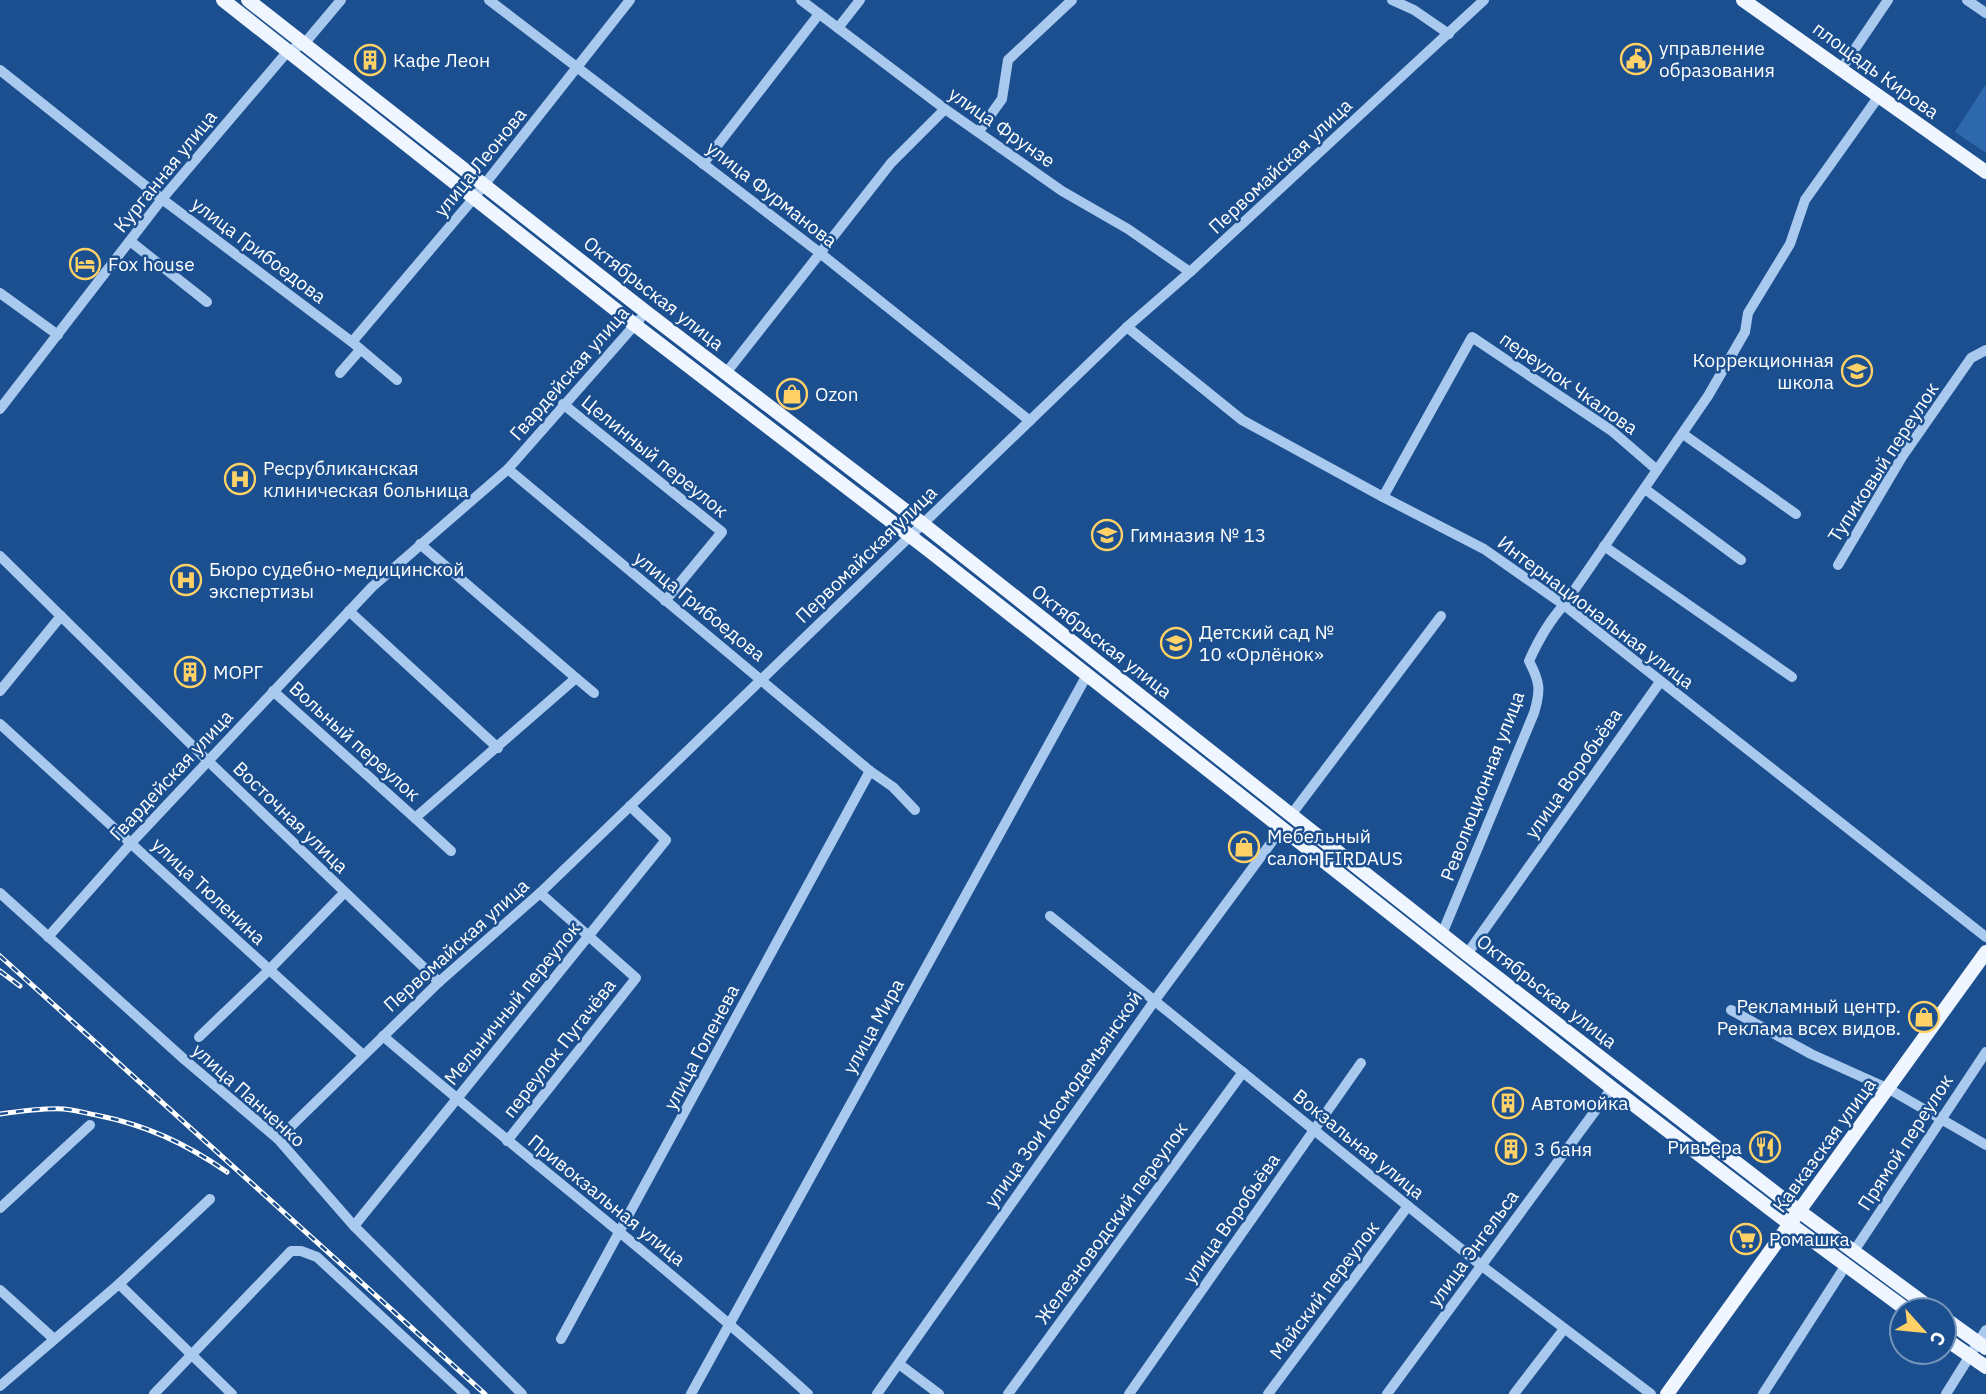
<svg xmlns="http://www.w3.org/2000/svg" width="1986" height="1394" font-family="'IBM Plex Sans',sans-serif">
	<rect width="100%" height="100%" fill="#1b4f8f"/>
	<path fill="#2e69ad" d="M1986 84V153L1955 132Z"/>
	<g fill="none" stroke-linecap="round" stroke-linejoin="round">
		<g stroke="#a9c9ee" stroke-width="10">
			<path d="M489 0 820 253 1030 421"/>
			<path d="M801 0 945 109 1062 191 1128 229 1190 272"/>
			<path d="M1392 0 1414 10 1449 34"/>
			<path d="M1967 0 1986 13"/>
			<path d="M838 28 860 0"/>
			<path d="M1842 68 1888 0"/>
			<path d="M0 70 162 199 352 342 397 380"/>
			<path d="M979 131 1002 99 1008 60 1072 0"/>
			<path d="M703 164 819 14"/>
			<path d="M130 241 207 302"/>
			<path d="M0 293 58 335"/>
			<path d="M1127 327 1242 420 1383 497 1484 549 1564 605 1986 937"/>
			<path d="M352 342 473 199 630 0"/>
			<path d="M340 373 360 350"/>
			<path d="M726 373 891 163 945 109"/>
			<path d="M563 404 722 532 665 601"/>
			<path d="M0 409 162 199 288 51 304 44 341 0"/>
			<path d="M1683 434 1796 514"/>
			<path d="M508 469 870 771 893 787 915 810"/>
			<path d="M1645 489 1741 560"/>
			<path d="M1383 497 1472 337 1612 431 1657 470"/>
			<path d="M1604 546 1792 677"/>
			<path d="M0 556 207 760 439 982"/>
			<path d="M1838 565 1902 457 1971 358 1986 350"/>
			<path d="M349 611 498 748"/>
			<path d="M576 678 594 693"/>
			<path d="M0 691 61 616"/>
			<path d="M273 691 415 818 576 678 420 544"/>
			<path d="M0 724 363 1055"/>
			<path d="M1291 815 1441 616"/>
			<path d="M415 818 451 851"/>
			<path d="M0 893 185 1060 278 1139 354 1226 522 1394"/>
			<path d="M1050 916 1482 1266 1651 1394"/>
			<path d="M1442 934 1534 713C1541 690 1540 682 1529 661 1538 641 1549 621 1564 605L1708 396 1745 332 1748 313 1790 244 1805 200 1879 96"/>
			<path d="M48 937 132 842 372 587 508 469 640 319"/>
			<path d="M1467 954 1660 682"/>
			<path d="M1731 1010 1811 1054 1889 1089 1986 1145"/>
			<path d="M383 1036C523 1156 671 1269 808 1394"/>
			<path d="M199 1037 269 970 344 893"/>
			<path d="M278 1139 439 982 540 893 1127 327 1190 272 1484 0"/>
			<path d="M507 1141 636 978 540 893"/>
			<path d="M0 1208 90 1125"/>
			<path d="M354 1226 666 840 630 806"/>
			<path d="M1854 1251 1986 1052"/>
			<path d="M119 1284 232 1394"/>
			<path d="M0 1290 54 1339"/>
			<path d="M561 1339 870 771"/>
			<path d="M899 1364 939 1394"/>
			<path d="M0 1386 119 1284 210 1199"/>
			<path d="M154 1394 291 1251H301L317 1257 465 1394"/>
			<path d="M691 1394 1087 675"/>
			<path d="M877 1394 1155 1000 1282 828"/>
			<path d="M1008 1394 1243 1072"/>
			<path d="M1129 1394 1361 1063"/>
			<path d="M1268 1394 1408 1206"/>
			<path d="M1387 1394 1612 1088"/>
			<path d="M1514 1394 1564 1329"/>
			<path d="M1763 1394 1846 1265"/>
			<path d="M1946 1394 1986 1330"/>
		</g>
		<g stroke="#f0f6ff" stroke-width="14">
			<path d="M223 0 635 325 931 552 1612 1088 1790 1224 1907 1310"/>
			<path d="M248 0 646 312 923 524 1467 954 1799 1211 1933 1310"/>
			<path d="M1743 0 1986 172"/>
			<path d="M1944 1318 1986 1348"/>
			<path d="M1944 1338 1986 1367"/>
			<path d="M1667 1394 1986 952"/>
		</g>
		<g stroke="#fff" stroke-width="5">
			<g id="rail">
				<path d="M0 956 485 1394"/>
				<path d="M0 971 20 986"/>
				<path d="M0 1114C21 1111 42 1108 64 1109 75 1110 85 1113 96 1115 146 1125 185 1143 227 1172"/>
			</g>
		</g>
		<use href="#rail" stroke="#1b4f8f" stroke-width="2.5" stroke-dasharray="8" stroke-linecap="butt"/>
	</g>
	<defs>
		<g id="civic-ring" transform="scale(1.575)"><circle r="9.5" fill="#1b4f8f" stroke="#ffd166" stroke-width="1.5"/><path d="M-.6-6.5H3V-4.5H.6V-3L4-1V1h2V6H-6V1h2V-1L-.6-3ZM-1.2 2.5V6h2.4V2.5Z" fill="#ffd166"/></g>
		<g id="building-ring" transform="scale(1.575)"><circle r="9.5" fill="#1b4f8f" stroke="#ffd166" stroke-width="1.5"/><path d="M-4-6H4V6H1V3H-1V6H-4ZM-2.5-4.3h1.7v1.8h-1.7ZM.8-4.3h1.7v1.8H.8ZM-2.5-1h1.7V.8h-1.7ZM.8-1h1.7V.8H.8Z" fill="#ffd166"/></g>
		<g id="hotel-ring" transform="scale(1.575)"><circle r="9.5" fill="#1b4f8f" stroke="#ffd166" stroke-width="1.5"/><path d="M-6-4.5h1.5V1H6V5H4.5V3h-9V5H-6ZM-4 0a1.8 1.8 0 1 1 3.6 0ZM.5 0V-2.5h3Q6-2.5 6 0Z" fill="#ffd166"/></g>
		<g id="school-ring" transform="scale(1.575)"><circle r="9.5" fill="#1b4f8f" stroke="#ffd166" stroke-width="1.5"/><path d="M0-5L7-2L0 1L-7-2ZM-4 1L0 2.5L4 1V4Q0 6-4 4Z" fill="#ffd166"/></g>
		<g id="shop-ring" transform="scale(1.575)"><circle r="9.5" fill="#1b4f8f" stroke="#ffd166" stroke-width="1.5"/><path d="M-5-2.5h2.3a2.7 3.5 0 0 1 5.4 0H5L5.5 6h-11ZM-1.5-2.5h3a1.5 2.3 0 0 0-3 0Z" fill="#ffd166"/></g>
		<g id="hospital-ring" transform="scale(1.575)"><circle r="9.5" fill="#1b4f8f" stroke="#ffd166" stroke-width="1.5"/><path d="M-5-5h3v3.5h4V-5h3V5h-3V1.5h-4V5h-3Z" fill="#ffd166"/></g>
		<g id="restaurant-ring" transform="scale(1.575)"><circle r="9.5" fill="#1b4f8f" stroke="#ffd166" stroke-width="1.5"/><path d="M-5-6h1v4h1v-4h1v4h1v-4h1v5L-1.5 .5V6h-2V.5L-5-1ZM5-6V6H3V1.5H1.5Q1.5-4 5-6Z" fill="#ffd166"/></g>
		<g id="supermarket-ring" transform="scale(1.575)"><circle r="9.5" fill="#1b4f8f" stroke="#ffd166" stroke-width="1.5"/><path d="M-6-5.5h2.5l.6 2H6L4.5 2H-2.5L-4.4-4H-6ZM-1.5 3.2a1.3 1.3 0 1 0 .1 0ZM3 3.2a1.3 1.3 0 1 0 .1 0Z" fill="#ffd166"/></g>
	</defs>
	<g fill-rule="evenodd">
		<use href="#civic-ring" x="1636" y="59"/>
		<use href="#building-ring" x="370" y="60"/>
		<use href="#hotel-ring" x="85" y="264"/>
		<use href="#school-ring" x="1857" y="371"/>
		<use href="#shop-ring" x="792" y="394"/>
		<use href="#hospital-ring" x="240" y="479"/>
		<use href="#school-ring" x="1107" y="535"/>
		<use href="#hospital-ring" x="186" y="580"/>
		<use href="#school-ring" x="1176" y="643"/>
		<use href="#building-ring" x="190" y="672"/>
		<use href="#shop-ring" x="1244" y="847"/>
		<use href="#shop-ring" x="1924" y="1017"/>
		<use href="#building-ring" x="1508" y="1103"/>
		<use href="#restaurant-ring" x="1765" y="1147"/>
		<use href="#building-ring" x="1511" y="1149"/>
		<use href="#supermarket-ring" x="1746" y="1239"/>
	</g>
	<g text-anchor="middle" stroke-width="5" stroke-linejoin="round" paint-order="stroke">
		<g font-size="19" fill="#fff" stroke="#1b4f8f" text-anchor="start">
			<text x="1659" y="55">управление<tspan x="1659" dy="22">образования</tspan></text>
			<text x="393" y="67">Кафе Леон</text>
			<text x="108" y="271">Fox house</text>
			<text x="1834" y="367" text-anchor="end">Коррекционная<tspan x="1834" dy="22">школа</tspan></text>
			<text x="815" y="401">Ozon</text>
			<text x="263" y="475">Ресрубликанская<tspan x="263" dy="22">клиническая больница</tspan></text>
			<text x="1130" y="542">Гимназия № 13</text>
			<text x="209" y="576">Бюро судебно-медицинской<tspan x="209" dy="22">экспертизы</tspan></text>
			<text x="1199" y="639">Детский сад №<tspan x="1199" dy="22">10 «Орлёнок»</tspan></text>
			<text x="213" y="679">МОРГ</text>
			<text x="1267" y="843">Мебельный<tspan x="1267" dy="22">салон FIRDAUS</tspan></text>
			<text x="1901" y="1013" text-anchor="end">Рекламный центр.<tspan x="1901" dy="22">Реклама всех видов.</tspan></text>
			<text x="1531" y="1110">Автомойка</text>
			<text x="1742" y="1154" text-anchor="end">Ривьера</text>
			<text x="1534" y="1156">3 баня</text>
			<text x="1769" y="1246">Ромашка</text>
		</g>
		<g font-size="19" fill="#fff" stroke="#1b4f8f">
			<text transform="translate(1876 70) rotate(36)" y="7">площадь Кирова</text>
			<text transform="translate(1002 127) rotate(35)" y="7">улица Фрунзе</text>
			<text transform="translate(480 162) rotate(-51)" y="7">улица Леонова</text>
			<text transform="translate(1280 166) rotate(-43)" y="7">Первомайская улица</text>
			<text transform="translate(165 171) rotate(-51)" y="7">Курганная улица</text>
			<text transform="translate(772 194) rotate(38)" y="7">улица Фурманова</text>
			<text transform="translate(259 250) rotate(37)" y="7">улица Грибоедова</text>
			<text transform="translate(654 293) rotate(38)" y="7">Октябрьская улица</text>
			<text transform="translate(569 373) rotate(-49)" y="7">Гвардейская улица</text>
			<text transform="translate(1569 383) rotate(35)" y="7">переулок Чкалова</text>
			<text transform="translate(655 456) rotate(39)" y="7">Целинный переулок</text>
			<text transform="translate(1883 462) rotate(-57)" y="7">Тупиковый переулок</text>
			<text transform="translate(866 554) rotate(-44)" y="7">Первомайская улица</text>
			<text transform="translate(700 606) rotate(39)" y="7">улица Грибоедова</text>
			<text transform="translate(1596 612) rotate(37)" y="7">Интернациональная улица</text>
			<text transform="translate(1102 641) rotate(38)" y="7">Октябрьская улица</text>
			<text transform="translate(355 741) rotate(42)" y="7">Вольный переулок</text>
			<text transform="translate(1573 773) rotate(-55)" y="7">улица Воробьёва</text>
			<text transform="translate(171 775) rotate(-47)" y="7">Гвардейская улица</text>
			<text transform="translate(1482 786) rotate(-69)" y="7">Революционная улица</text>
			<text transform="translate(291 817) rotate(44)" y="7">Восточная улица</text>
			<text transform="translate(209 891) rotate(43)" y="7">улица Тюленина</text>
			<text transform="translate(456 945) rotate(-42)" y="7">Первомайская улица</text>
			<text transform="translate(1547 991) rotate(38)" y="7">Октябрьская улица</text>
			<text transform="translate(512 1003) rotate(-51)" y="7">Мельничный переулок</text>
			<text transform="translate(873 1026) rotate(-61)" y="7">улица Мира</text>
			<text transform="translate(701 1047) rotate(-62)" y="7">улица Голенева</text>
			<text transform="translate(559 1048) rotate(-52)" y="7">переулок Пугачёва</text>
			<text transform="translate(249 1095) rotate(42)" y="7">улица Панченко</text>
			<text transform="translate(1063 1099) rotate(-55)" y="7">улица Зои Космодемьянской</text>
			<text transform="translate(1905 1142) rotate(-57)" y="7">Прямой переулок</text>
			<text transform="translate(1359 1144) rotate(39)" y="7">Вокзальная улица</text>
			<text transform="translate(1824 1145) rotate(-54)" y="7">Кавказская улица</text>
			<text transform="translate(607 1200) rotate(39)" y="7">Привокзальная улица</text>
			<text transform="translate(1231 1218) rotate(-55)" y="7">улица Воробьёва</text>
			<text transform="translate(1111 1223) rotate(-54)" y="7">Железноводский переулок</text>
			<text transform="translate(1473 1248) rotate(-54)" y="7">улица Энгельса</text>
			<text transform="translate(1324 1290) rotate(-53)" y="7">Майский переулок</text>
		</g>
	</g>
	<g transform="translate(1923 1331) rotate(117)"><circle r="33" fill="#1b4f8f" stroke="#7695bc" stroke-width="2"/>
	<path d="M0-5L12 26L0 18L-12 26Z" fill="#ffd166"/>
	<text y="-10" font-size="19" font-weight="bold" text-anchor="middle" fill="#ffffff">С</text>
	</g>
</svg>
